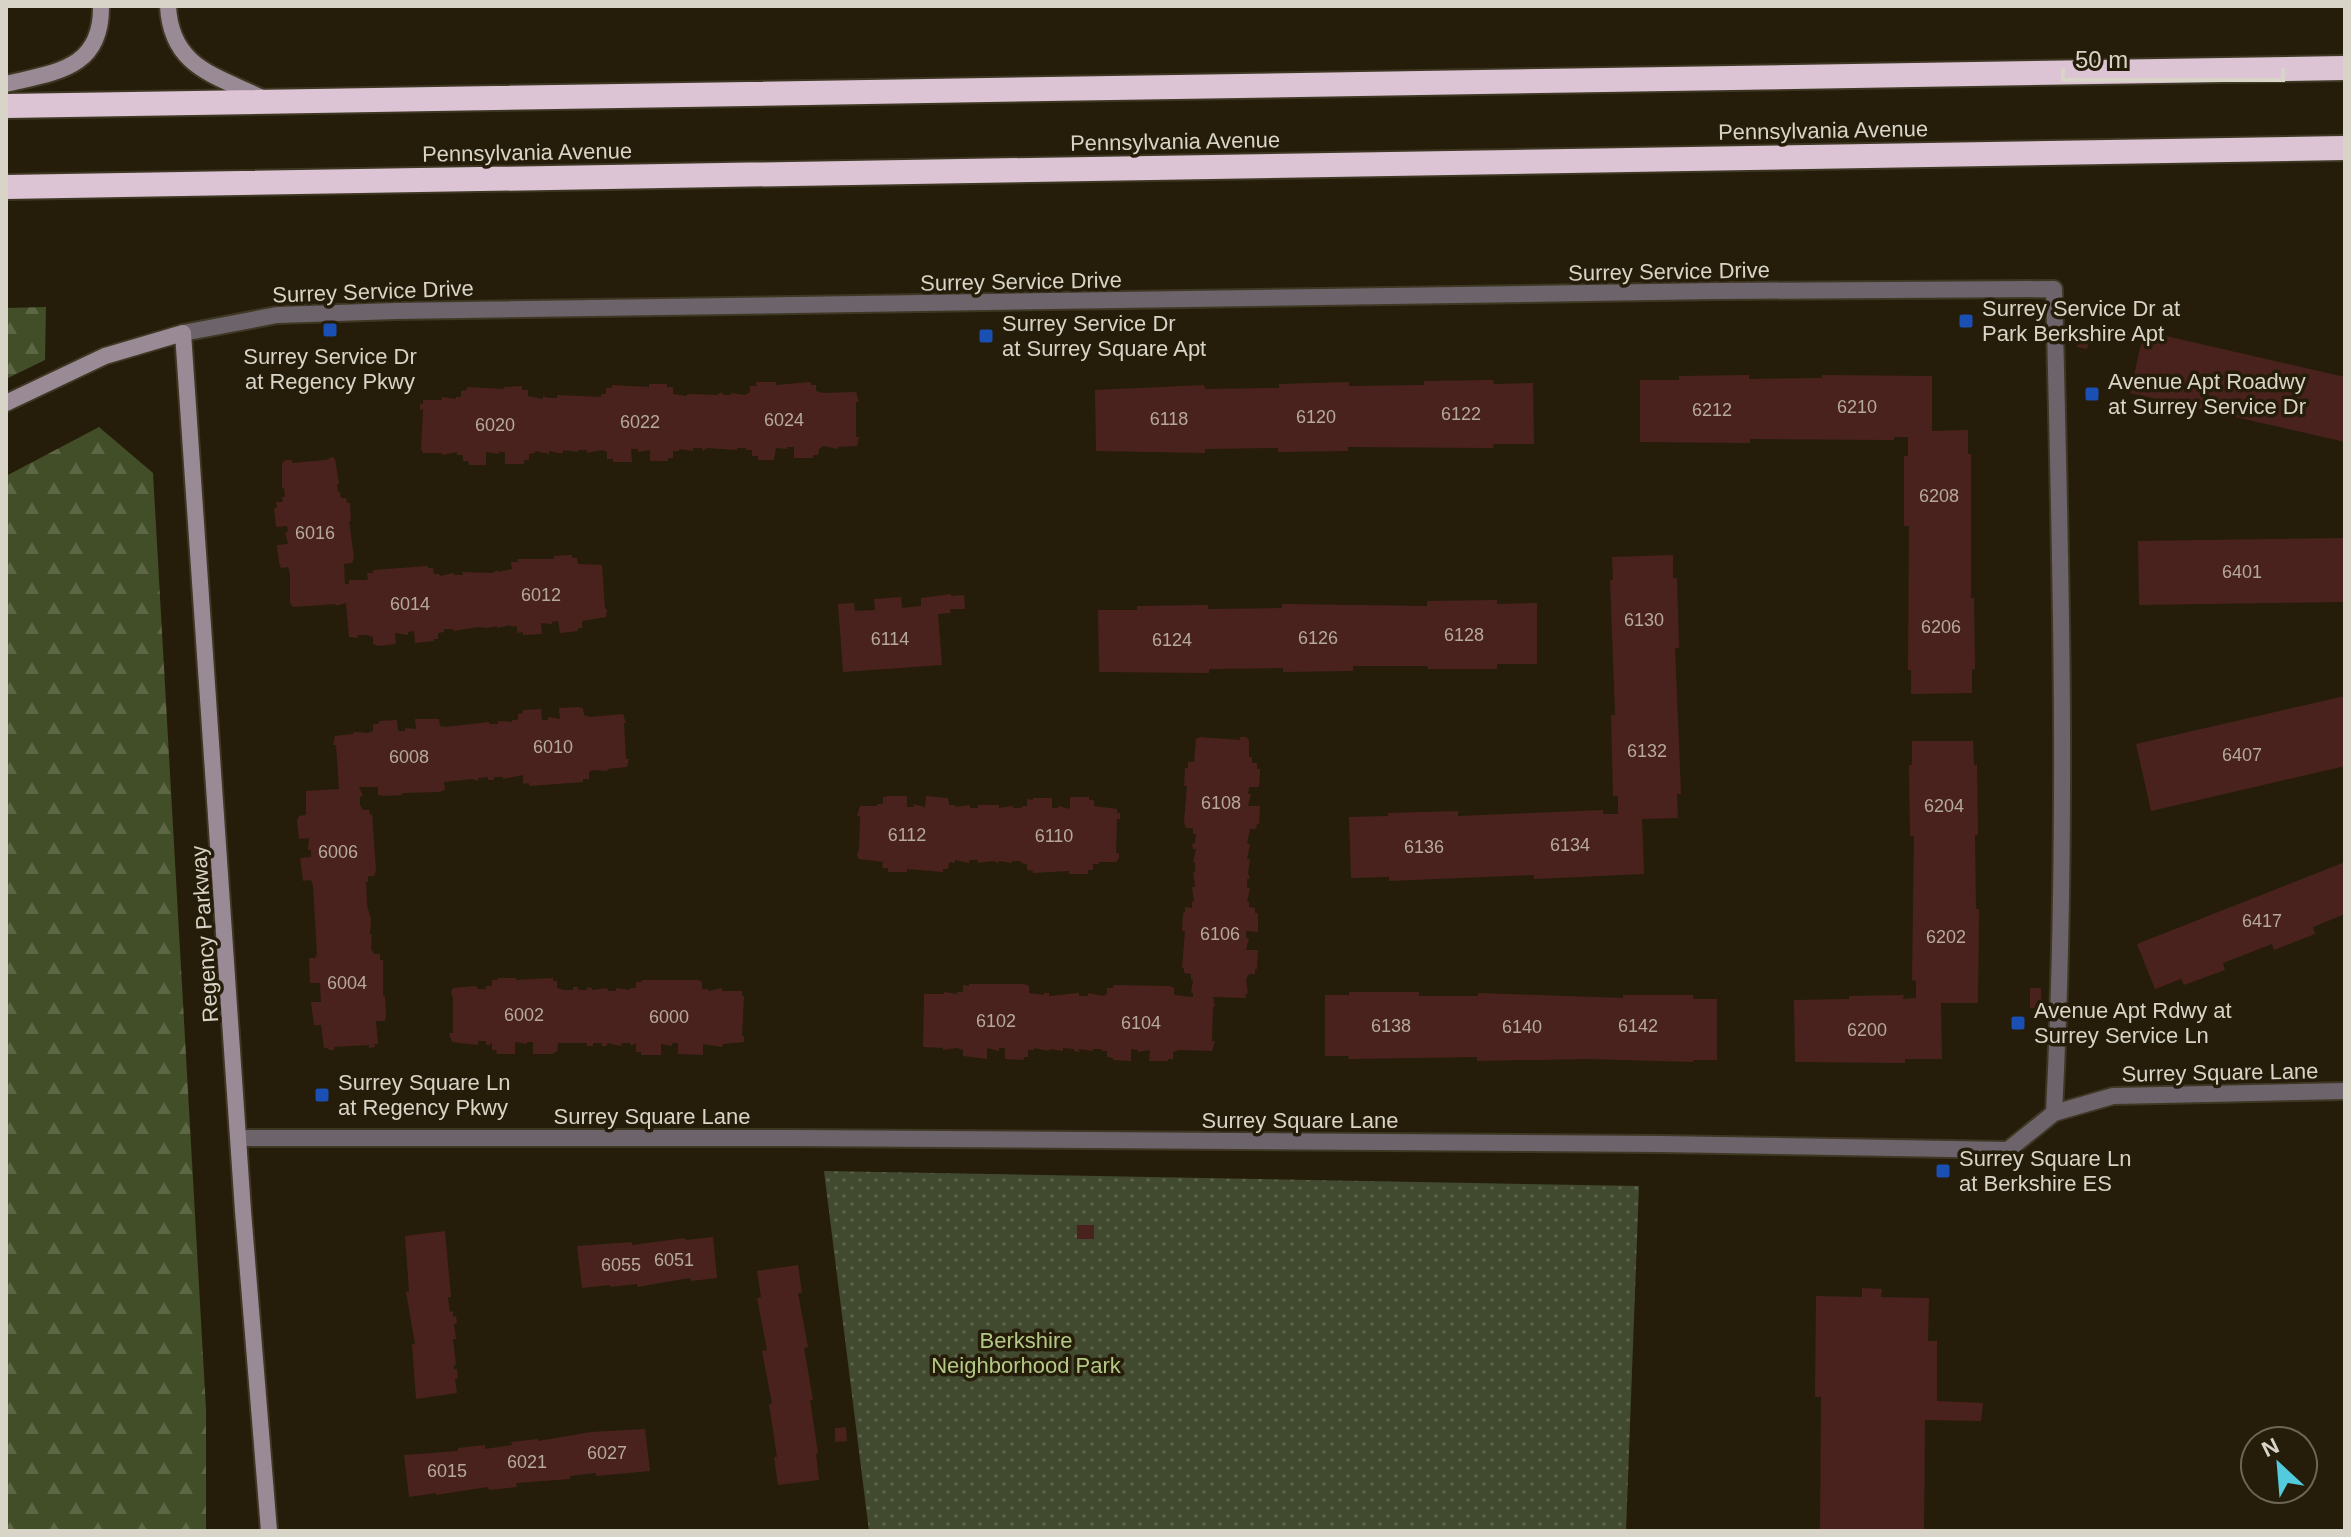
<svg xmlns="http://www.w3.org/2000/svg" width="2351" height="1537" font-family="Helvetica,sans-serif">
	<defs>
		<pattern id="forest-firs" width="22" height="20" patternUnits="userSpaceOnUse" patternTransform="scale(2)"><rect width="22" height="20" fill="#424e27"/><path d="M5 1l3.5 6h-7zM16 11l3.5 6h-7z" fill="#5d6745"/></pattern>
		<pattern id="park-dots" width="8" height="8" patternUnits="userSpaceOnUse" patternTransform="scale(2)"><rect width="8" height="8" fill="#414a2e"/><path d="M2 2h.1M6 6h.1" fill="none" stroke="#5c634b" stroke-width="1.8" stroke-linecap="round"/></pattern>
	</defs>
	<rect width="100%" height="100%" fill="#251d09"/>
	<g fill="url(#forest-firs)">
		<path d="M46 307 45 360 6 379V308Z"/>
		<path d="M99 427 153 473 206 1409V1531H6V476Z"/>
	</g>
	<path fill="url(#park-dots)" d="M824 1171 1639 1186 1626 1531H869Z"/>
	<g fill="#4a221d">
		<path d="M2081 331 2091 333 2087 349 2077 347Z"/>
		<path d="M2144 331 2345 377V442L2130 393Z"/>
		<path d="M1749 375V379L1822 378V375L1932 376V431L1968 430V454H1971V598H1974L1975 669H1972V693L1911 694V670H1908L1909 526H1904V456H1908V437H1894V440L1750 439V443L1640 442V380H1679V376Z"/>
		<path d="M1493 380 1494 384 1533 383 1534 444H1494L1493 448 1348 447V451L1278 452V448L1205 449V453L1096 451 1095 390 1204 385 1205 389 1279 388V384L1349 382V386L1424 385V381Z"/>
		<path d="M756 382H776V385L811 382V385H816V391L823 393 856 392 859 402H856V437H859L857 446 838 447V449L823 446 819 449 818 455H813V458H794V447H787V449L776 448 774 460H758V456H752V450H746V448H737V450L707 448 703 451 702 448H693V451L679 449V451H673V458H668V461H650V450L638 452V449H631L632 462H613V459H607V452L602 450 587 453V450H578V452L563 450V453H558L549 451V454L535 451V453L529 454V460H524V464H505V452H499V454L486 452V465H469L468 461H463V455H457V452L442 455V453H423L421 449 423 409 420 410V404H423V400H442V397L456 399V397H461V391L467 390V387L504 389V387L522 386V390H528V396L543 399V396L548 398H557V395L601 397V394H606V388H612V385L649 387V384H667V387H673V394L687 396V394L717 395 722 392 723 395H731V393L745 395 750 392V386H757Z"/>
		<path d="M332 457 335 459 339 484H337L338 492H340L341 498H346L347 503H350L351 521H349L354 558 352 563 344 564 345 584H349V580H368L367 573H373V570L428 566V568H433L434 574H439L440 576 454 573V575H463L462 572 492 573 498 570V572L512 569 511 562H518L517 559H554V556L572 555V558H577L578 564 602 565 605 609H607L606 617 582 621V628H578V631L560 633 558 621 552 622V624L541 623 542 634 523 635V632L517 633V626L511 627V625L497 628V626L487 628 478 627 453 631V629H444V632L438 633V639H434V641L415 643 414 631 408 632V635L395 633 396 644 378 646 373 644V637L366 635H357L358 638 349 637 346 603 335 606 336 604 293 607 290 603V574L288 567 281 568 279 563 277 545 288 544 285 532H288L287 526 276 527 274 508H277L276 502H283L282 497H285L284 488H282V463L286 460H292V463L326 460Z"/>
		<path d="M2345 538V602L2139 605 2138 541Z"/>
		<path d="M1673 555V578H1677L1679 648H1675L1681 794H1677L1678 818 1642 819 1644 874 1534 879V875L1389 881V877L1351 878 1349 817 1388 816V813L1458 811V816L1603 810V814H1618V796H1613L1611 715H1615L1610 580H1613L1612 557Z"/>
		<path d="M951 594V596L964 595 965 609H950L951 613 938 614 942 665 843 672 838 604 854 603 855 611 875 610 874 599 901 597 902 608 921 606V598Z"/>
		<path d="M1497 600V604L1537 603V664H1497V669H1428L1427 666H1353V671L1283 672V668L1209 669V673L1099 672 1098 610H1137V606L1208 605V609L1282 608V604L1427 606V601Z"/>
		<path d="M2345 696V766L2151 811 2136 744Z"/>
		<path d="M578 707 583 708 584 715 590 717 623 714 626 723H624L626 759H629L627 767 607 769 608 771 593 770 589 772V779H583V782L529 786V783L523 784V775L503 779V777H494V780H488V777L478 778V781L473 779 444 782 445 790 439 792 402 793V795L384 796 378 795V787H359L363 796 360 797V805L363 810H369L370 815 372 814 376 870 374 876H368V882H366L367 905 371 920 370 935 372 934 371 949 374 954H380V960H383V996H385L386 1014 385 1021H376L378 1044H374L375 1047 369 1048V1045L334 1047V1050H329L328 1048H324L321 1025H314L311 1002H321L320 983H310L309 958H315L317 954 313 886 311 880 303 881 300 858 311 857V850H308L309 838 299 839 297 821 299 816 306 815V791L339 789 336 745H333L335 736 353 734 354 732 368 733 373 731V724H379V721L397 720 398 731H405V728L416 729 415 719H439L440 726 445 727 489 722V724H498V721L512 722V720H518V714L523 713V710L541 709 542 720H548V717L560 719 559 708Z"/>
		<path d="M1200 737 1240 740V737H1246L1249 740V757H1252V763H1257V769H1260L1259 787H1249L1248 794H1251L1248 806H1260L1259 824H1257L1256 829H1250L1247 844H1250L1247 859H1250L1248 873 1250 879H1247V888H1250L1247 902H1249V907L1255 908V913H1258V932L1246 931V938H1249L1246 950H1258L1257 969H1255V974H1249L1246 979 1248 994 1246 993V998L1213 997 1215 1007H1213L1212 1041H1215L1212 1051 1179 1050 1173 1052V1059H1168V1061H1149L1150 1050 1138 1052V1050L1131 1049V1061L1113 1060V1058L1107 1057V1051H1102V1049H1093V1051L1079 1049V1052L1074 1051V1049L1063 1048V1051L1050 1049 1049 1051 1034 1048V1050H1028V1057H1024V1060L1005 1059V1048H999V1051L987 1048V1059L963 1056V1050L957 1048 943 1050V1048L923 1047 924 994H944V992L957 994V992H963V985L969 986V984H1024L1029 986V993L1044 995V993H1049V996L1079 993V996H1088V993L1103 996 1107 994V988H1113L1114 985 1169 986 1174 988V995L1193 997V993H1191L1193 980 1191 979V974L1184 973V968H1182L1185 931H1182L1183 913 1185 912V907L1192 908V902L1194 901 1192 887H1195L1193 872 1195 873V862H1193L1196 849H1193L1192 844 1195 843 1196 834H1193V828H1186L1184 822 1187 786H1184L1185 768H1188V762H1194L1196 739Z"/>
		<path d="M1912 741H1973L1974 765H1977L1978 835H1975L1976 909H1979L1978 1003H1941L1942 1059H1905V1063L1795 1062 1794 1000 1849 999V996L1904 995 1903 999 1916 998V981L1912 980 1914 836H1910L1909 765H1912Z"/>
		<path d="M889 796H907V807H914L913 804 925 807 926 796 948 798 949 805H956L955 807 970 805V808H978V805H999V808L1013 806V808H1022V806H1027V799L1033 800V798H1052V808H1058V806L1070 809V797H1089V800H1094V806L1117 809V813H1120V819H1117L1116 853H1119V858L1116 862H1099V864H1093V870H1088V874H1069V871L1033 873V871L1027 870V864L1021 863V861H1012V863L999 861 998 863 993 861 978 863V860H969V863L955 860V863L949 862 948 869H943V872L907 869V872H888V868H882L883 862 859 859 857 855 859 849 860 816H857L860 806H877V804H883V797Z"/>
		<path d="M2345 862V914L2313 927 2315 934 2274 950 2272 944 2223 963 2225 970 2184 985 2181 979 2155 989 2137 944Z"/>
		<path d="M497 978H516V980L553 978V981H557V988L564 990H573V987H578V990H587V987L592 988V990L607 988 608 991H616V988L630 990V988H636V982H642V980H698L702 982V989H708V991L722 988V991H742V996H744L742 1036H744V1042L723 1044 722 1047 703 1044V1055L678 1054V1043H672V1046L661 1044V1055H641V1052H636V1043L631 1046 630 1043H622L621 1046 607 1043V1046H602V1043H593V1046H587V1043H558L557 1051 552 1054H533V1042H527V1044L515 1042V1054H497L496 1050H492V1042L490 1045H486V1041H478V1045L452 1042 449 1033H453V998L451 992 453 988 477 986V989H486V986H492V980H498Z"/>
		<path d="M2030 988H2041L2042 1008H2030Z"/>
		<path d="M1349 992H1419V996H1478V993L1623 998V995H1693V999H1717V1060H1693V1062L1588 1059 1477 1061V1057L1348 1059 1349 1056H1325V995H1349Z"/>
		<rect x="1077" y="1225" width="17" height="14"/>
		<path d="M445 1231 451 1297H448L450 1312 453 1311V1317L456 1316 457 1323 454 1324 456 1339H453L456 1365H454V1369H457L458 1378 455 1379 457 1393 416 1399 412 1344H415L406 1292 409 1291 405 1236Z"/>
		<path d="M713 1237 717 1278 691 1281 690 1278 637 1287V1284L610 1287V1285L582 1288 577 1246 632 1242V1245L685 1238 686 1240Z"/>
		<path d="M798 1265 802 1293H798L808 1347 804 1348 813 1400H810L818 1453 816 1454 819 1480 778 1485 774 1457H777L769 1404H772L762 1351 767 1350 757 1298 761 1297 757 1271Z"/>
		<path d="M1862 1288 1882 1289 1881 1297 1929 1298 1928 1341H1937V1401L1983 1403 1981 1421 1925 1420 1924 1531H1820L1821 1397H1815L1816 1296 1862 1297Z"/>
		<path d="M846 1427 847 1441 835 1442V1428Z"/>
		<path d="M645 1429 650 1471 596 1476V1473L570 1476V1479L516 1483 517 1487 490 1490 487 1487 436 1495V1493L409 1497 404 1455 458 1451V1448L485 1445V1449L512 1445 511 1442 538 1439V1441L591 1432Z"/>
	</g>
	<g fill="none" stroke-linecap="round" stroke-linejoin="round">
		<g stroke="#3e3724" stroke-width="20">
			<g id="street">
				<path d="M183 333 277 315 396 311 1716 291 2054 289C2061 564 2068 838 2054 1113"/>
				<path d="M239 1138H794L1660 1144 2008 1150 2054 1113 2113 1096 2345 1091"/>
			</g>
		</g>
		<g stroke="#3e3724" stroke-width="20">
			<g id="secondary">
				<path d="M168 6C171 67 215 75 262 98"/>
				<path d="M6 84C56 72 102 69 101 6"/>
				<path d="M6 403 105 356 183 333 243 1211 269 1531"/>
			</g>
		</g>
		<g stroke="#3e3724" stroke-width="28">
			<g id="highway">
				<path d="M6 106 2345 68"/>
				<path d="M6 187 2345 148"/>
			</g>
		</g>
		<use href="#street" stroke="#6d636a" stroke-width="16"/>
		<use href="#secondary" stroke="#9a8a95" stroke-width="16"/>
		<use href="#highway" stroke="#ddc4d5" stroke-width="24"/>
	</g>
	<g fill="#1a4fb4" stroke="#251d09" stroke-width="3">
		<rect x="1958" y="313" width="16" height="16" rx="4"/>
		<rect x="322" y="322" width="16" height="16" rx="4"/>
		<rect x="978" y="328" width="16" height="16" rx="4"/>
		<rect x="2084" y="386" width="16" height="16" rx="4"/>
		<rect x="2010" y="1015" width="16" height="16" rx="4"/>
		<rect x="314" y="1087" width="16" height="16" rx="4"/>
		<rect x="1935" y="1163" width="16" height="16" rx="4"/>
	</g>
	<g text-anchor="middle" stroke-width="7" stroke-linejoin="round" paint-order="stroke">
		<g font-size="18" fill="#b5a89d">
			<text x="1857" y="413">6210</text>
			<text x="1712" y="416">6212</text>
			<text x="1461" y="420">6122</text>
			<text x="1316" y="423">6120</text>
			<text x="1169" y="425">6118</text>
			<text x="784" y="426">6024</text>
			<text x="640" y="428">6022</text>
			<text x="495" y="431">6020</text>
			<text x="1939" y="502">6208</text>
			<text x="315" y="539">6016</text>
			<text x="2242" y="578">6401</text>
			<text x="541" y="601">6012</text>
			<text x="410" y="610">6014</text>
			<text x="1644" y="626">6130</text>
			<text x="1941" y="633">6206</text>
			<text x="1464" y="641">6128</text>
			<text x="1318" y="644">6126</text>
			<text x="890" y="645">6114</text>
			<text x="1172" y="646">6124</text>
			<text x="553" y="753">6010</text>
			<text x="1647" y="757">6132</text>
			<text x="2242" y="761">6407</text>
			<text x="409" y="763">6008</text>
			<text x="1221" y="809">6108</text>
			<text x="1944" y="812">6204</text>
			<text x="907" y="841">6112</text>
			<text x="1054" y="842">6110</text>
			<text x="1570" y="851">6134</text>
			<text x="1424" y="853">6136</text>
			<text x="338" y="858">6006</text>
			<text x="2262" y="927">6417</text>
			<text x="1220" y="940">6106</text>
			<text x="1946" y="943">6202</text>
			<text x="347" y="989">6004</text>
			<text x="524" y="1021">6002</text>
			<text x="669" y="1023">6000</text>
			<text x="996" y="1027">6102</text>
			<text x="1141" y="1029">6104</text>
			<text x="1391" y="1032">6138</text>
			<text x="1638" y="1032">6142</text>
			<text x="1522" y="1033">6140</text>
			<text x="1867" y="1036">6200</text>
			<text x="674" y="1266">6051</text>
			<text x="621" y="1271">6055</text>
			<text x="607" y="1459">6027</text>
			<text x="527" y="1468">6021</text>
			<text x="447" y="1477">6015</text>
		</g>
		<g font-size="22" fill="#d9d4c8" stroke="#251d09">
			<text transform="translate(1823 130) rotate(-1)" y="8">Pennsylvania Avenue</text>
			<text transform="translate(1175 141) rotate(-1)" y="8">Pennsylvania Avenue</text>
			<text transform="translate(527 152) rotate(-1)" y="8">Pennsylvania Avenue</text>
			<text transform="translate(1669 271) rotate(-1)" y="8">Surrey Service Drive</text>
			<text transform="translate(1021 281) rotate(-1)" y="8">Surrey Service Drive</text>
			<text transform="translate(373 291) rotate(-2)" y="8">Surrey Service Drive</text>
			<text transform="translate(204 934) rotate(-94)" y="8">Regency Parkway</text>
			<text transform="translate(2220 1072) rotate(-1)" y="8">Surrey Square Lane</text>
			<text x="652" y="1124">Surrey Square Lane</text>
			<text x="1300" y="1128">Surrey Square Lane</text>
		</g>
		<g font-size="22" fill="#d9d4c8" stroke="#251d09" text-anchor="start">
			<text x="1982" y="316">Surrey Service Dr at<tspan x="1982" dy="25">Park Berkshire Apt</tspan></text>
			<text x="1002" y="331">Surrey Service Dr<tspan x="1002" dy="25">at Surrey Square Apt</tspan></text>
			<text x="330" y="364" text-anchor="middle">Surrey Service Dr<tspan x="330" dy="25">at Regency Pkwy</tspan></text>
			<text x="2108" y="389">Avenue Apt Roadwy<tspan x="2108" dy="25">at Surrey Service Dr</tspan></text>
			<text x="2034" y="1018">Avenue Apt Rdwy at<tspan x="2034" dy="25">Surrey Service Ln</tspan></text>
			<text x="338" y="1090">Surrey Square Ln<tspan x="338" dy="25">at Regency Pkwy</tspan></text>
			<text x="1959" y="1166">Surrey Square Ln<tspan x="1959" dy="25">at Berkshire ES</tspan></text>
		</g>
		<g font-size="22" fill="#b3c987" stroke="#251d09">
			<text x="1026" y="1348">Berkshire<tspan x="1026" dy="25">Neighborhood Park</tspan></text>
		</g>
	</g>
	<rect width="2351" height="1537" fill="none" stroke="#d9d4c8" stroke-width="16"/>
	<g transform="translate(2279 1465) rotate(334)"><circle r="38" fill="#251d09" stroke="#6d6655" stroke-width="2"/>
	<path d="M0-6L14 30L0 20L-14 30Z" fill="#54cadd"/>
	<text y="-12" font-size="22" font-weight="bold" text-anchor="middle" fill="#d9d4c8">N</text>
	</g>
	<path d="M2063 68v12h220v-12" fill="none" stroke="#d9d4c8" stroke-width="4"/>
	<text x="2075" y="68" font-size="24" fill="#d9d4c8" stroke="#251d09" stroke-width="6" paint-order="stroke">50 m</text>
</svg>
